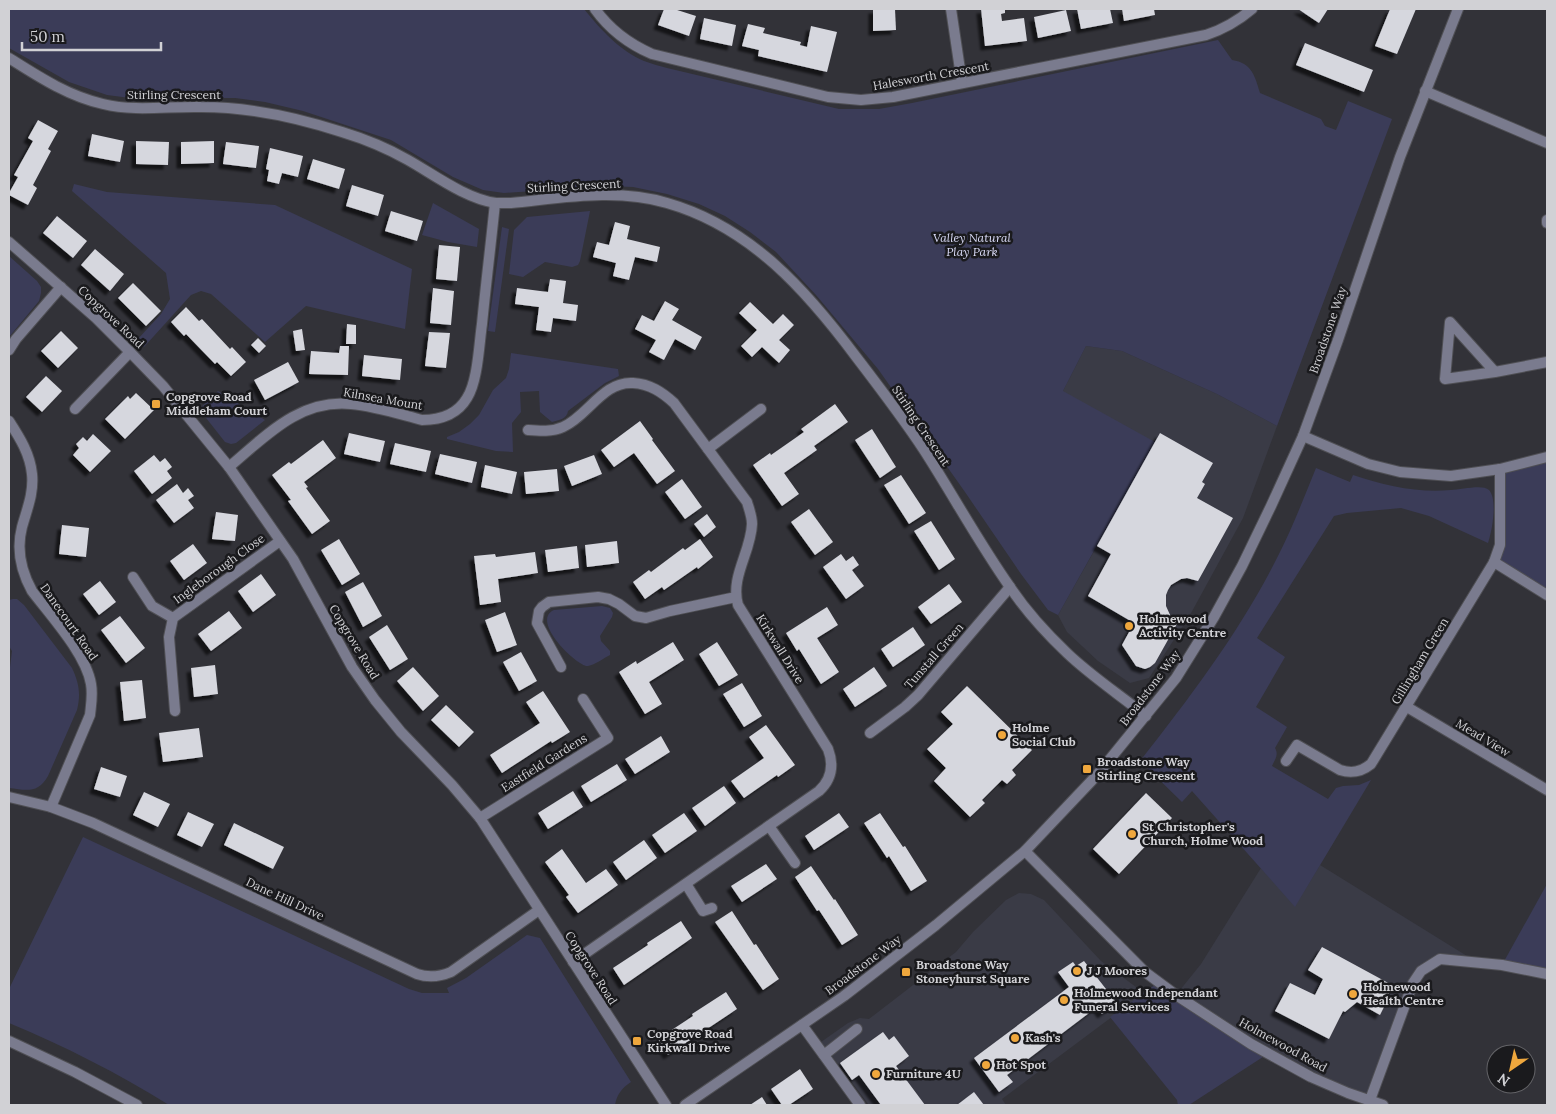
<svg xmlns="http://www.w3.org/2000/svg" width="1556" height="1114" font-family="Lora,serif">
	<defs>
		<filter id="shadow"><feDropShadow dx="-4.5" dy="4.5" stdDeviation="1" flood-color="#0009"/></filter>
	</defs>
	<rect width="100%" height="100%" fill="#323238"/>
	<g fill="#3a3b46">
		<path d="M1086 346 1122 351 1217 394 1277 426 1243 518 1190 615 1149 678 1130 683 1098 661 1082 646 1067 632 1058 615 1097 546 1063 391Z"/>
		<path d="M1320 865 1475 961 1440 959 1421 971 1370 1100 1311 1077 1176 995 1201 964 1261 868 1295 906Z"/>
		<path d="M1019 893 1031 894 1044 900 1101 961 1144 993 1002 1099 1006 1105H869L821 1042 848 1023 860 1018 869 1019 956 952 973 932 1006 900Z"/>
	</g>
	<g fill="#3b3c58">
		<path d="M9 9H584C600 29 620 51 644 61 652 64 660 66 667 68L839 109H879L912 103 1218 40 1232 60C1252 63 1255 76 1260 93L1321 119 1325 126 1336 130 1348 101 1392 119 1277 426 1217 394 1122 351 1086 346 1063 391 1155 442 1058 615 1048 610 1021 574 965 492 878 369 816 295 776 252 750 232 725 216 699 204 667 194 633 187 608 186 504 193 483 190 453 177 391 140 303 111 265 102 235 98H172L146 100 107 95 69 82 9 48Z"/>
		<path d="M74 184 107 192 275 205 412 269 405 329 306 306 265 342 211 294 201 291 191 295 144 347 137 340 161 314 170 299 166 273 72 191Z"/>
		<path d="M433 203 479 229 477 247 448 242 422 235Z"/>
		<path d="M590 211 580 261 578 265 572 267 545 262 523 277 509 274 514 230 527 217Z"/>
		<path d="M502 227 509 229 495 332 488 331Z"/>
		<path d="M9 256 37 281 41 287V293L39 301 9 337Z"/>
		<path d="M511 353 618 369 619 376 605 383 568 411C567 419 559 420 552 422L540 412 539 391 520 392 521 412 512 423 513 452 496 451 447 439V437L459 432 470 424 479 415 493 390 506 378 509 369Z"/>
		<path d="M218 391 265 420 236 443 231 444 225 442 199 409Z"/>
		<path d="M1547 457V595L1494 562 1500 469Z"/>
		<path d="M1316 468 1350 482 1353 475C1385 486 1418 493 1451 490 1461 490 1482 484 1489 490 1498 500 1492 531 1488 543L1429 516 1401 508 1347 513 1334 516 1257 638 1285 657 1256 707 1287 727 1275 748C1279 755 1275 759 1272 766L1328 799 1336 788 1343 786 1359 785 1371 780 1295 907 1192 791 1182 802 1140 761C1191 696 1241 630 1278 556 1293 527 1304 497 1316 468Z"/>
		<path d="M13 599H17L24 605 72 668C79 683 81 694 77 710L48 776C38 794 26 790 9 788V675L12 651 9 646V600Z"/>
		<path d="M602 606 610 608 613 613 612 617 600 636 601 641 610 651V655C604 658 595 665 588 666 579 668 529 621 554 610Z"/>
		<path d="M83 837 409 989 422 993H449L447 988 466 978 527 935 540 938 631 1082C622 1088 617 1094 615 1105H169C118 1073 64 1046 9 1023V989Z"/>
		<path d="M1547 884V974L1502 965Z"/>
		<path d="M1159 982 1269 1053 1189 1105H1178L1177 1100 1110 1017Z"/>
	</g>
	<g fill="#d6d7de" filter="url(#shadow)">
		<path d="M664 9H674L696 16 689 36 658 25Z"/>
		<path d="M873 9H895L896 30 873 31Z"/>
		<path d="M981 9H1005V13L1001 14 1002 21 1024 18 1027 41 985 46Z"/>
		<path d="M1077 9H1110L1113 23 1081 29Z"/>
		<path d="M1122 9H1154L1155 15 1124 21Z"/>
		<path d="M1298 9H1328L1319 23Z"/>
		<path d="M1390 9H1416L1397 54 1375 46Z"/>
		<path d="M1066 10 1071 31 1038 38 1034 17Z"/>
		<path d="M704 18 736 25 732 46 700 39Z"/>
		<path d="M748 24 765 28 763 33 801 42 800 45 807 47 811 26 837 32 827 72 758 56 759 50 742 46Z"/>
		<path d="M1305 43 1373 70 1364 92 1296 65Z"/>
		<path d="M38 120 58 131 48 149 51 151 33 185 37 188 28 205 9 195V193L18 177 14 175 33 141 28 138Z"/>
		<path d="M92 134 124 141 120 162 88 156Z"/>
		<path d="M136 141 169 142 168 165 136 164Z"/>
		<path d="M214 141V163L181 164V142Z"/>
		<path d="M226 142 259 146 256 168 223 164Z"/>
		<path d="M270 148 303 156 298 177 282 173 279 184 267 181 269 170 266 169Z"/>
		<path d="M313 159 345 169 339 189 307 179Z"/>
		<path d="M352 185 384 195 378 216 346 206Z"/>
		<path d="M391 211 423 221 417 241 385 231Z"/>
		<path d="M57 216 87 241 73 258 43 233Z"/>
		<path d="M615 222 630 226 627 239 660 247 657 262 635 257 629 280 613 276 616 263 593 257 597 242 609 245Z"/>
		<path d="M439 245 460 247 457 281 436 279Z"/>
		<path d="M95 249 124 274 110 291 81 265Z"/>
		<path d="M550 279 566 281 563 303 578 305 576 321 553 318 551 332 536 330 539 307 515 304 517 288 548 292Z"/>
		<path d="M133 283 161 311 146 326 118 298Z"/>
		<path d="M433 288 454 291 451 325 430 323Z"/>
		<path d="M665 301 679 309 672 320 702 337 695 350 675 339 664 360 649 352 656 340 635 329 642 315 654 321Z"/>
		<path d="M750 302 773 324 783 314 794 325 779 340 790 350 779 363 762 347 752 357 741 346 757 330 739 313Z"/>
		<path d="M186 307 199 321 202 319 230 349 232 347 246 362 231 376 217 362 215 364 186 334 184 336 171 322Z"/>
		<path d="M347 324 356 325V344H346Z"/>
		<path d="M302 329 305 350 296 351 293 331Z"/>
		<path d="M61 331 78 348 58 368 41 351Z"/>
		<path d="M429 332 450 333 446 368 425 366Z"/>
		<path d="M258 338 266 346 259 353 251 345Z"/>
		<path d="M340 346H349L348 375 309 374 311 351 339 353Z"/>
		<path d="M364 355 402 359 400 380 362 376Z"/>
		<path d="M288 362 299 382 265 400 254 380Z"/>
		<path d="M46 376 62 391 42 412 26 397Z"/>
		<path d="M136 393 154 410 125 439 105 419 128 396 130 399Z"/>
		<path d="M835 404 848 422 814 446 817 450 784 473 799 494 782 506 753 465 770 453 771 455 804 432 801 429Z"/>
		<path d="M640 421 653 439 652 440 675 471 657 484 634 453 614 467 601 450Z"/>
		<path d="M872 429 896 467 880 478 855 440Z"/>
		<path d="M349 433 385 441 380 462 344 454Z"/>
		<path d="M1160 433 1213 463 1202 482 1205 484 1197 498 1233 518 1198 581 1187 578 1181 579 1171 585 1168 590 1166 595V606L1171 617 1178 622 1155 663 1150 667 1145 669 1136 666 1122 645 1134 623 1088 596 1111 554 1097 546Z"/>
		<path d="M93 434 111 451 90 472 73 455 79 448 76 444 83 437 87 441Z"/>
		<path d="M323 440 336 458 304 482 308 487 306 488 330 521 312 534 288 501 291 500 272 475 289 462 291 464Z"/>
		<path d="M395 443 431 451 426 472 390 464Z"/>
		<path d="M440 454 477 462 472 483 435 474Z"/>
		<path d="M154 455 160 462 165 458 169 463 172 467 167 471 172 478 152 494 134 471Z"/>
		<path d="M594 455 602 474 572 486 564 466Z"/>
		<path d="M485 465 517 472 512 494 481 487Z"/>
		<path d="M557 469 559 491 526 494 524 472Z"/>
		<path d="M901 475 926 513 909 524 884 485Z"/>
		<path d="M682 479 702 507 685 519 665 492Z"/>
		<path d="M177 484 183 493 188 488 194 496 188 500 194 508 174 523 156 500Z"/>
		<path d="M809 509 833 542 815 555 791 522Z"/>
		<path d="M216 512 238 515 235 541 212 539Z"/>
		<path d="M707 514 716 527 704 537 694 524Z"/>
		<path d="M931 521 955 559 939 570 914 531Z"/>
		<path d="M62 525 89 528 86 557 59 554Z"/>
		<path d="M339 539 360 574 342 585 321 550Z"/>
		<path d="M700 539 713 557 698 569 697 567 664 590 662 587 645 599 633 582 649 570 651 572 683 548 685 550Z"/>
		<path d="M617 541 619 563 587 567 585 545Z"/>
		<path d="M193 544 207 563 184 580 170 561Z"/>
		<path d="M577 546 579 568 548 572 545 550Z"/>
		<path d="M535 552 538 573 498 579 501 602 480 605 474 556 495 554 496 557Z"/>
		<path d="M841 554 846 561 853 556 859 565 852 570 864 586 846 599 823 567Z"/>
		<path d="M261 574 276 595 253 612 238 591Z"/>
		<path d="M100 581 116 602 99 615 83 594Z"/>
		<path d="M363 582 382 616 363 627 345 592Z"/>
		<path d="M949 584 962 602 931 624 918 607Z"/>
		<path d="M827 607 838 625 817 638 839 672 821 684 799 649 797 651 786 633Z"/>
		<path d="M229 611 242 628 211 651 198 634Z"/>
		<path d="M505 612 517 645 497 652 485 620Z"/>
		<path d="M120 616 145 648 126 663 101 630Z"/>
		<path d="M387 625 408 659 390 670 369 637Z"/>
		<path d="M913 627 925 645 893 667 881 649Z"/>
		<path d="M673 642 684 660 649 682 662 704 645 714 619 672 636 661 637 664Z"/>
		<path d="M717 642 738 675 719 686 699 654Z"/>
		<path d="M521 652 537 681 519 691 503 662Z"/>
		<path d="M215 665 218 694 194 697 191 668Z"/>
		<path d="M413 667 439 696 423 711 397 681Z"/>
		<path d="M874 667 887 686 855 707 843 689Z"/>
		<path d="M142 680 146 718 124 721 120 682Z"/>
		<path d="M742 683 762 716 744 727 723 694Z"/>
		<path d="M967 686 1032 750 1012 770 1016 775 1007 784 1002 780 982 800 985 803 970 817 934 781 946 768 927 749 953 724 941 712Z"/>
		<path d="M543 691 570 732 552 743 551 741 502 773 490 755 540 723 526 702Z"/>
		<path d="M446 705 474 732 459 747 431 720Z"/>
		<path d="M766 725 795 765 778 777 777 775 744 798 731 781 764 758 749 737Z"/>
		<path d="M199 728 203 757 163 762 159 733Z"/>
		<path d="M661 736 670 752 635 774 625 759Z"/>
		<path d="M617 764 627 780 591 802 581 786Z"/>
		<path d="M101 767 127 776 120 797 94 789Z"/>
		<path d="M724 786 736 803 705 826 692 808Z"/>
		<path d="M573 791 583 807 548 829 538 813Z"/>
		<path d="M144 792 170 804 158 827 133 815Z"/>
		<path d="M1146 793 1172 818 1119 874 1093 849Z"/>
		<path d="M188 812 214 824 202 847 177 835Z"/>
		<path d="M684 813 697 831 665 853 652 835Z"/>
		<path d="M839 813 849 827 814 850 805 836Z"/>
		<path d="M880 813 903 847 905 846 927 881 911 891 889 856 887 858 864 823Z"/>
		<path d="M234 823 284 847 273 869 224 845Z"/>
		<path d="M644 840 657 858 626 880 613 862Z"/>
		<path d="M562 849 586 883 606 869 618 885 578 913 566 897 569 895 545 862Z"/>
		<path d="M766 864 777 879 742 902 731 886Z"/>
		<path d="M811 866 834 900 835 899 858 935 842 945 819 910 817 911 795 877Z"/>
		<path d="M732 911 754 945 756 944 779 979 763 990 715 922Z"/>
		<path d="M681 921 692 938 624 985 613 968 648 945 647 943Z"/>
		<path d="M1322 947 1392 985 1389 992V997L1380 1015 1357 1002 1345 1012 1343 1011 1329 1039 1275 1011 1290 983 1315 995 1323 979 1308 970Z"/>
		<path d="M1084 961 1117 1003 1102 1014 1097 1007 1007 1075 1013 1082 999 1092 974 1058 1069 987 1058 972 1073 962 1076 966Z"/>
		<path d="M726 992 737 1009 668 1055 658 1039 693 1016 692 1014Z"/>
		<path d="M883 1032 889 1040 894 1036 909 1056 896 1066 925 1105H881L859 1075 852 1080 840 1063Z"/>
		<path d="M800 1069 813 1089 789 1105H782L771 1089Z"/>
		<path d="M974 1092 984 1105H957Z"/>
		<path d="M762 1097 767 1105H750Z"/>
	</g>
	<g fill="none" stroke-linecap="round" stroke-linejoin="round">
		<g stroke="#4f4f54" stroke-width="12">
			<g id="minor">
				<path d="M595 9C610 30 629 44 652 54L828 97 861 100 893 97 1206 35C1224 29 1238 21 1252 9"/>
				<path d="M951 9 962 83"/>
				<path d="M9 58C39 77 68 96 103 104 136 112 168 106 201 107 250 107 296 117 342 132 365 139 387 148 408 160 433 174 466 199 496 203 501 203 506 203 511 203 563 198 616 188 667 203 751 227 807 291 857 358 880 388 903 418 924 450 953 495 979 543 1010 587 1026 611 1046 633 1067 653 1091 676 1120 695 1146 716"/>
				<path d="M1425 91 1547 143"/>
				<path d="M1547 220V223"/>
				<path d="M9 242 96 318 130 352 163 386 229 467 293 559 352 667 375 700 401 732 452 785 480 818 666 1105"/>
				<path d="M9 350 16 339 61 287"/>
				<path d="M1495 372 1450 322 1445 379 1495 372 1547 362"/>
				<path d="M75 409 130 352"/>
				<path d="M9 421C20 438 30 454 32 474 34 493 27 509 22 527 16 550 21 571 32 591 51 616 86 654 91 684 93 695 91 705 90 715L51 807"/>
				<path d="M528 430C540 431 552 432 563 427 588 416 603 381 633 383 650 384 662 392 674 403L747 502C749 509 752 516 752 524 751 552 730 577 738 605L828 749C834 765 832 779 819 791L573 962"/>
				<path d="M1303 436 1368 464 1400 472 1451 476 1500 469 1547 457"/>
				<path d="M708 449 761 409"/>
				<path d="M229 467C266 436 299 399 351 404 375 406 399 414 422 420 440 420 457 415 467 398 478 381 479 344 482 324 486 283 491 243 495 203"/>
				<path d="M1494 562 1547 595"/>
				<path d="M133 577 152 606 173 618"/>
				<path d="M561 667 537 623 539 611 542 607 549 602 598 597 609 599 619 604 635 616 646 618 670 611 736 597"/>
				<path d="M1407 707 1547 790"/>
				<path d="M175 711 169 637 173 618 280 541"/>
				<path d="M870 733 905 707 918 695 1010 587"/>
				<path d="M1286 761 1297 745 1340 770C1352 774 1361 772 1371 764L1494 562 1500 545V469"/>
				<path d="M9 797 51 807 93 823 417 974C429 978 439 977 451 972L539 910"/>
				<path d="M480 818 608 738 583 699"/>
				<path d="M769 826 795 863"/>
				<path d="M686 884 703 911 712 908"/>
				<path d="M802 1025 860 1105"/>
				<path d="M9 1041 75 1072 137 1105"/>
				<path d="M824 1055 857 1029"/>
				<path d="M1370 1100 1413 983 1421 971 1440 959 1502 965 1547 974"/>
			</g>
		</g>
		<g stroke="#4f4f54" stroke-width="12">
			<g id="tertiary">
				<path d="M1025 851 1145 972 1176 995 1251 1044 1311 1077 1348 1093 1383 1105"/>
				<path d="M685 1105 844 996 936 925 1025 851 1097 775 1176 678 1214 617 1242 566 1271 506 1303 436 1338 340 1400 157 1458 9"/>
			</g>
		</g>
		<use href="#minor" stroke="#7a7b8e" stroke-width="10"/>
		<use href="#tertiary" stroke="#7a7b8e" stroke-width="10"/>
	</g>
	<g fill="#efa73d" stroke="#1a1a1d" stroke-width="2">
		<rect x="151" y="399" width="10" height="10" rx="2.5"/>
		<circle cx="1129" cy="626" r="5"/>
		<circle cx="1002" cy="735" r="5"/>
		<rect x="1082" y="764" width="10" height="10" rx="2.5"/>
		<circle cx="1132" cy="834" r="5"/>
		<circle cx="1077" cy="971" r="5"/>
		<rect x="901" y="967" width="10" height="10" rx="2.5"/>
		<circle cx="1353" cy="994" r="5"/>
		<circle cx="1064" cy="1000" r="5"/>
		<circle cx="1015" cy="1038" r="5"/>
		<rect x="632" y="1036" width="10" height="10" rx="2.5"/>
		<circle cx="986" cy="1065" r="5"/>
		<circle cx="876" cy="1074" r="5"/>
	</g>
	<g text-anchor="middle" stroke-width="5" stroke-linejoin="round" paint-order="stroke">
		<g font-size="12" fill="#d1d1d5" stroke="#1a1a1d">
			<text transform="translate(931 76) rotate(-10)" y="4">Halesworth Crescent</text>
			<text x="174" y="99">Stirling Crescent</text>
			<text transform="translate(574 186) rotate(-3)" y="4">Stirling Crescent</text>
			<text transform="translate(111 317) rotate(43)" y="4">Copgrove Road</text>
			<text transform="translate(1328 330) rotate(-71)" y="4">Broadstone Way</text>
			<text transform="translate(383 399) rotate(10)" y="4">Kilnsea Mount</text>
			<text transform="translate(921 426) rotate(56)" y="4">Stirling Crescent</text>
			<text transform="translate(219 569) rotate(-36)" y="4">Ingleborough Close</text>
			<text transform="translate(69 622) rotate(55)" y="4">Danecourt Road</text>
			<text transform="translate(354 642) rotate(59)" y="4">Copgrove Road</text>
			<text transform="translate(780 649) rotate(58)" y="4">Kirkwall Drive</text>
			<text transform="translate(934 656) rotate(-49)" y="4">Tunstall Green</text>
			<text transform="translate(1420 661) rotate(-59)" y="4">Gillingham Green</text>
			<text transform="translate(1150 688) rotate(-53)" y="4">Broadstone Way</text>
			<text transform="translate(1483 738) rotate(31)" y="4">Mead View</text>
			<text transform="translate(544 763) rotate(-32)" y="4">Eastfield Gardens</text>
			<text transform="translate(285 899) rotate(25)" y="4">Dane Hill Drive</text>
			<text transform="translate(863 965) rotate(-37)" y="4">Broadstone Way</text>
			<text transform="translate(591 968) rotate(57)" y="4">Copgrove Road</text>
			<text transform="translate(1283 1045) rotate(29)" y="4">Holmewood Road</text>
		</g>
		<g font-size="12" font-style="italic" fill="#dbdcf8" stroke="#1a1a1d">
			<text x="972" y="242">Valley Natural<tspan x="972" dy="14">Play Park</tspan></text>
		</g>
		<g font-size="12" font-weight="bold" fill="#d1d1d5" stroke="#1a1a1d" text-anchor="start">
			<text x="166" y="401">Copgrove Road<tspan x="166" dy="14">Middleham Court</tspan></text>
			<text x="1139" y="623">Holmewood<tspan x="1139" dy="14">Activity Centre</tspan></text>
			<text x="1012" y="732">Holme<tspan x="1012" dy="14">Social Club</tspan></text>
			<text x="1097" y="766">Broadstone Way<tspan x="1097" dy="14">Stirling Crescent</tspan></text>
			<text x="1142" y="831">St Christopher's<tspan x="1142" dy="14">Church, Holme Wood</tspan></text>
			<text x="916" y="969">Broadstone Way<tspan x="916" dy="14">Stoneyhurst Square</tspan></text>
			<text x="1087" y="975">J J Moores</text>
			<text x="1363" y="991">Holmewood<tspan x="1363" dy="14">Health Centre</tspan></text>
			<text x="1074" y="997">Holmewood Independant<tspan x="1074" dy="14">Funeral Services</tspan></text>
			<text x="647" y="1038">Copgrove Road<tspan x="647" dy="14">Kirkwall Drive</tspan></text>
			<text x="1025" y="1042">Kash's</text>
			<text x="996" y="1069">Hot Spot</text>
			<text x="886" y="1078">Furniture 4U</text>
		</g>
	</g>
	<rect width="1556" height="1114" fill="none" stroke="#d1d1d5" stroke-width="20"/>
	<g transform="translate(1511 1069) rotate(214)"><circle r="24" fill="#1a1a1d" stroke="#636367"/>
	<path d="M0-4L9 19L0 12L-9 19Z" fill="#efa73d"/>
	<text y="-8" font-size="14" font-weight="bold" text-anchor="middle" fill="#d1d1d5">N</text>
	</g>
	<path d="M22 42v8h139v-8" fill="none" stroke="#d1d1d5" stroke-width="2.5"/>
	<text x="30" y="42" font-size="15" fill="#d1d1d5" stroke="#1a1a1d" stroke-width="4" paint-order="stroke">50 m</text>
</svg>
